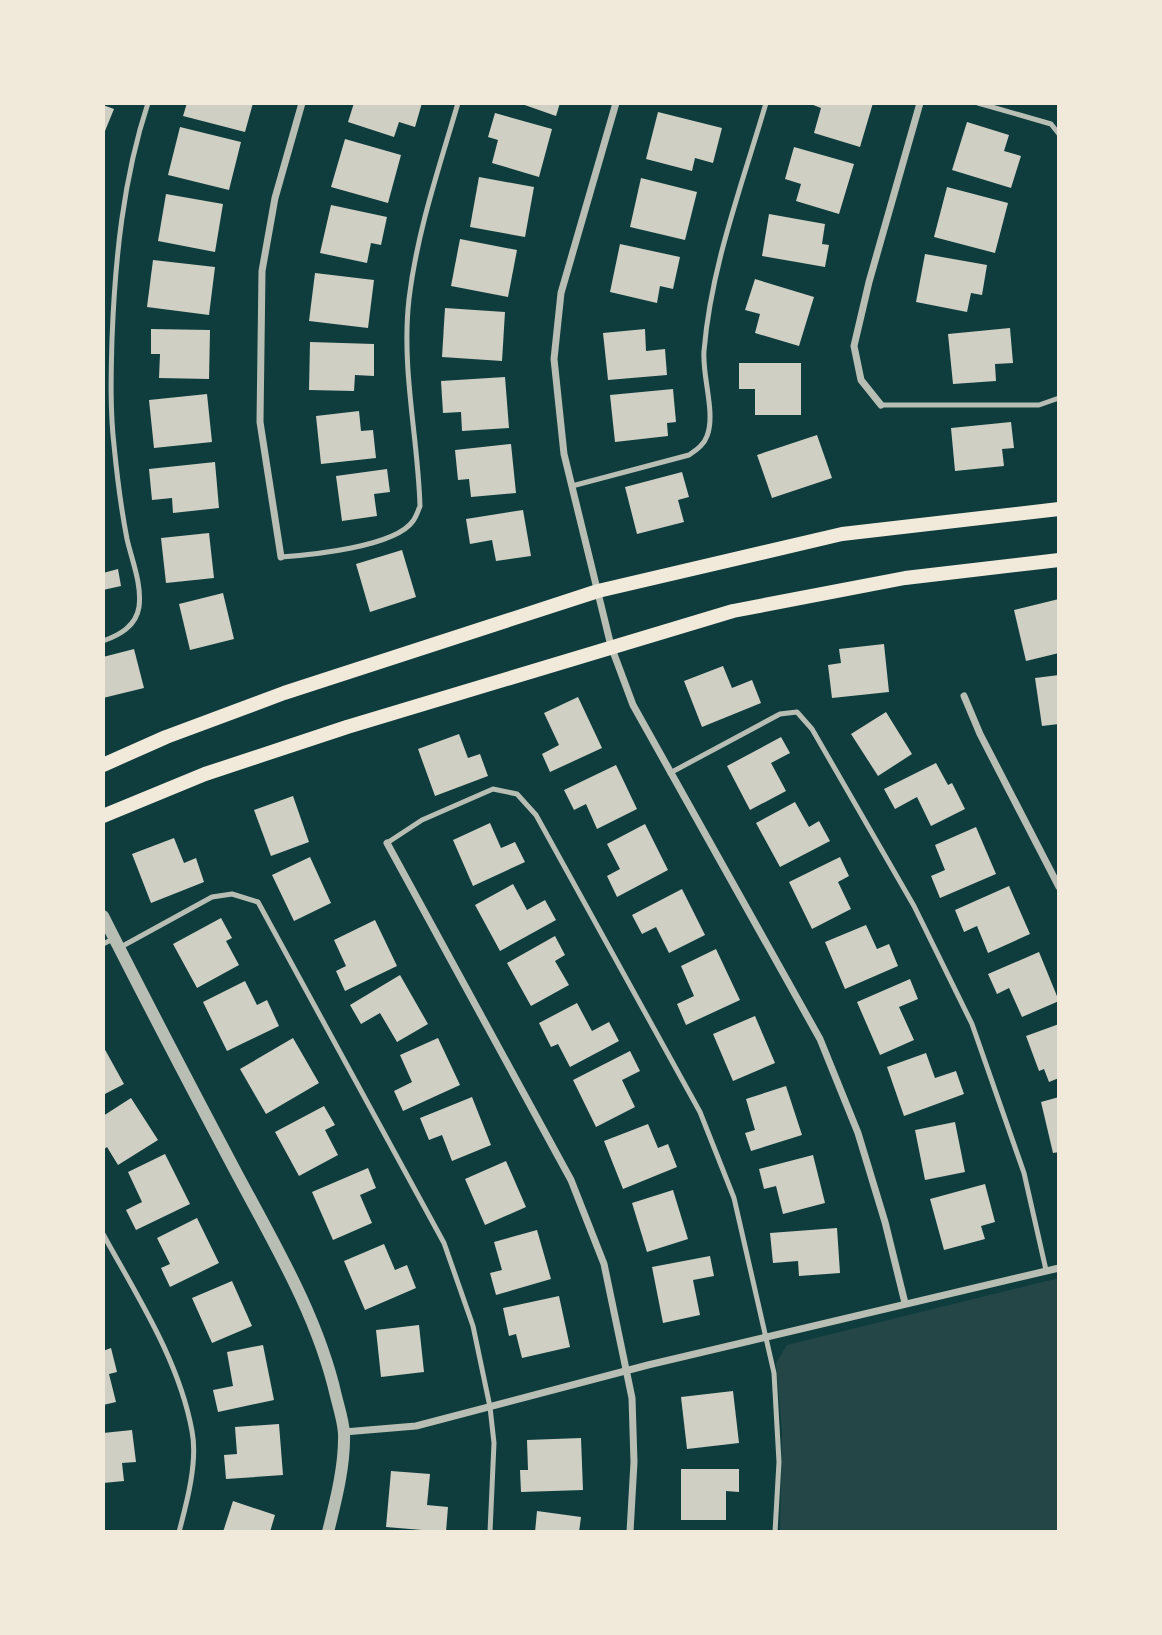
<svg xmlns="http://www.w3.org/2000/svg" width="1162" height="1635" font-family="'DejaVu Sans',sans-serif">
	<rect width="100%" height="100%" fill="#0f3d3e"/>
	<path fill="#244646" d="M1059 1278V1532H780L782 1430 776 1363 787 1345Z"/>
	<g fill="#cfcfc3">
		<path d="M187 103H253L245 132 183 116Z"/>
		<path d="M354 103H422L415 127 399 122 394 137 348 122Z"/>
		<path d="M519 103H560L556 116Z"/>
		<path d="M873 103 860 147 814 133 821 108 808 103Z"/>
		<path d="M103 105 114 109 103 136Z"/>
		<path d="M658 112 722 128 713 163 695 158 692 171 646 159Z"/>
		<path d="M495 113 552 129 539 177 492 163 498 140 488 137Z"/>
		<path d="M967 122 1009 135 1004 151 1021 156 1011 188 952 170Z"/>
		<path d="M180 127 241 142 229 190 168 175Z"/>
		<path d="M345 139 401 155 388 203 331 187Z"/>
		<path d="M794 147 854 164 839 214 796 201 801 184 785 179Z"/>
		<path d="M479 177 534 187 525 237 470 227Z"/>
		<path d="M641 178 697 192 685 240 630 227Z"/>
		<path d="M947 187 1008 203 995 253 934 237Z"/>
		<path d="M166 194 223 204 215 252 158 241Z"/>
		<path d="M331 205 387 217 381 245 371 243 367 263 320 253Z"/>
		<path d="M769 214 825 224 822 244 829 245 825 267 762 256Z"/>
		<path d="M460 239 517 250 508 297 451 286Z"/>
		<path d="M620 244 680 257 673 289 660 286 657 303 610 292Z"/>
		<path d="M925 254 987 265 982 295 971 293 967 312 916 302Z"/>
		<path d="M153 260 215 267 209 315 147 307Z"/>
		<path d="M315 273 374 280 368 328 309 321Z"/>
		<path d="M755 279 814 297 799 346 755 333 760 314 745 310Z"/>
		<path d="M445 308 505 312 502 361 442 357Z"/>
		<path d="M1010 328 1013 363 995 364 996 381 953 384 948 334Z"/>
		<path d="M151 329 210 330 209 379 159 378 160 354H151Z"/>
		<path d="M645 329 646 351 665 349 667 375 608 380 603 333Z"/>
		<path d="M310 342 374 344V376L355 375 354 391 309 390Z"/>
		<path d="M739 363H801V415H755V389H739Z"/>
		<path d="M505 377 509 428 462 431 461 412 443 413 441 381Z"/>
		<path d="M673 389 676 422 667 423 668 436 615 442 610 395Z"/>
		<path d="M207 394 212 442 154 448 149 400Z"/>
		<path d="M359 411 361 431 373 430 376 458 321 464 316 416Z"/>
		<path d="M1011 422 1014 448 1002 449 1004 466 955 471 951 428Z"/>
		<path d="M817 435 832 478 772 498 757 455Z"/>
		<path d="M511 444 516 493 471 497 469 479 458 480 455 450Z"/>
		<path d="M215 462 219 508 173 513 172 498 152 500 149 469Z"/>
		<path d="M387 469 390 492 374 494 377 516 342 521 336 476Z"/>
		<path d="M682 472 689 497 678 500 684 522 637 534 625 487Z"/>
		<path d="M523 510 531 556 496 561 492 540 470 544 466 519Z"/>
		<path d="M209 533 214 578 166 583 161 538Z"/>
		<path d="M402 550 416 597 370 612 356 564Z"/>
		<path d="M118 569 121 586 103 590V573Z"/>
		<path d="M223 593 234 639 190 650 179 604Z"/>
		<path d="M1059 599V653L1026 661 1014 610Z"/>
		<path d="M884 644 889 692 832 698 828 665 841 663 839 649Z"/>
		<path d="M134 649 144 688 103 698V657Z"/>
		<path d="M723 666 732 688 752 680 761 703 702 727 684 681Z"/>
		<path d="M1059 675V724L1042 726 1035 678Z"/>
		<path d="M578 697 602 748 550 772 542 754 559 745 544 713Z"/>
		<path d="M886 712 912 754 878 776 851 734Z"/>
		<path d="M459 734 468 758 480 754 488 776 435 796 418 749Z"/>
		<path d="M781 737 790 753 771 763 786 791 750 810 727 766Z"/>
		<path d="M936 763 948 785 952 783 965 809 931 826 917 797 895 809 884 789Z"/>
		<path d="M616 765 637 809 597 829 586 804 574 810 564 790Z"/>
		<path d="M293 796 309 842 271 856 254 810Z"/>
		<path d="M795 802 809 827 819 821 830 841 780 867 756 823Z"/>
		<path d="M490 823 501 848 515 842 525 862 473 886 453 840Z"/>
		<path d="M645 824 668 870 617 897 607 876 620 869 607 844Z"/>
		<path d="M976 827 996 874 940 898 931 876 945 870 935 845Z"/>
		<path d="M174 838 184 863 196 858 204 882 151 903 132 854Z"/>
		<path d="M310 857 331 903 294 921 272 875Z"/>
		<path d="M840 857 849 876 838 882 851 909 812 929 789 882Z"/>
		<path d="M513 884 527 910 545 900 556 920 500 951 475 905Z"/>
		<path d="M1009 886 1030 934 988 953 977 926 964 932 955 910Z"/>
		<path d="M682 889 705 935 669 953 656 927 642 934 632 915Z"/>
		<path d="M221 918 232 938 226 941 239 965 197 988 173 944Z"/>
		<path d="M375 920 397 966 345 991 336 971 346 966 334 940Z"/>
		<path d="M866 925 877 949 889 944 898 966 845 989 825 942Z"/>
		<path d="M555 936 565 955 555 961 569 985 531 1006 507 963Z"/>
		<path d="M716 949 740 1000 686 1025 677 1004 694 996 681 966Z"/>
		<path d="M1039 952 1059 1001 1022 1017 1009 988 997 994 988 974Z"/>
		<path d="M400 975 428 1024 397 1042 380 1013 361 1024 350 1005Z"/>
		<path d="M910 979 918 999 899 1007 914 1040 880 1055 857 1002Z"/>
		<path d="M245 981 257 1005 267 1000 279 1026 227 1051 203 1002Z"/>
		<path d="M577 1003 592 1031 609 1022 619 1041 570 1067 558 1044 551 1047 539 1023Z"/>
		<path d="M755 1016 775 1063 733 1081 713 1034Z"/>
		<path d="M1059 1024V1078L1049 1082 1044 1069 1039 1071 1026 1036Z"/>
		<path d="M293 1038 319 1083 266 1114 240 1069Z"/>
		<path d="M438 1038 460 1085 403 1111 394 1091 412 1082 400 1055Z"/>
		<path d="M103 1046 124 1084 103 1095Z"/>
		<path d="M630 1051 640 1071 622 1080 635 1107 596 1127 573 1080Z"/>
		<path d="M926 1053 935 1078 956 1071 964 1094 904 1116 887 1067Z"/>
		<path d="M786 1086 802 1135 751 1151 745 1133 755 1130 746 1099Z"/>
		<path d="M472 1097 491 1145 452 1161 442 1135 429 1140 420 1118Z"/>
		<path d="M1059 1097V1152L1053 1153 1041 1102Z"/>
		<path d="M131 1098 158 1140 118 1165 107 1147 103 1150V1116Z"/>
		<path d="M324 1106 335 1125 325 1130 338 1155 299 1176 275 1132Z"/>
		<path d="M955 1122 965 1172 925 1180 915 1130Z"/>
		<path d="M648 1124 658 1148 668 1144 677 1167 623 1189 604 1141Z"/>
		<path d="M165 1154 190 1204 136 1230 126 1210 142 1202 128 1172Z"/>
		<path d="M813 1155 825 1203 783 1214 776 1186 764 1189 759 1169Z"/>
		<path d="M506 1161 526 1207 485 1225 465 1179Z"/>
		<path d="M368 1168 376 1188 360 1195 372 1223 333 1240 312 1192Z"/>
		<path d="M985 1184 995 1222 981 1226 985 1239 944 1250 930 1199Z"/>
		<path d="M673 1190 688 1239 647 1252 632 1203Z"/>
		<path d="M197 1218 219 1263 170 1287 161 1268 170 1264 157 1238Z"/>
		<path d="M837 1228 840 1273 799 1276 798 1261 773 1263 770 1233Z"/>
		<path d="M537 1230 551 1279 496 1295 490 1273 502 1270 494 1242Z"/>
		<path d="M384 1244 395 1270 407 1265 416 1288 365 1310 344 1261Z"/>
		<path d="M710 1256 714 1276 693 1280 700 1315 663 1323 652 1267Z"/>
		<path d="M232 1281 252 1326 212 1343 192 1298Z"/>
		<path d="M559 1296 570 1347 522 1358 516 1334 509 1336 503 1308Z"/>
		<path d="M419 1325 424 1372 381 1377 376 1330Z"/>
		<path d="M263 1345 274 1400 218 1412 213 1390 233 1386 227 1352Z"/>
		<path d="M111 1348 117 1372 109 1374 116 1402 103 1405V1351Z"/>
		<path d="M733 1391 739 1443 687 1449 681 1397Z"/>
		<path d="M279 1424 283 1475 226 1479 224 1455 237 1454 235 1427Z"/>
		<path d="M132 1430 136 1462 122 1463 124 1481 103 1483V1433Z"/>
		<path d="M581 1438 583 1490 521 1492 520 1470H528L527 1440Z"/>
		<path d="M681 1469H739V1492L726 1491V1520H681Z"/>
		<path d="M391 1471 430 1474 427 1505 448 1507 446 1532 386 1527Z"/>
		<path d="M233 1501 275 1515 270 1532H223Z"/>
		<path d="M537 1511 581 1517 579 1532H535Z"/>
	</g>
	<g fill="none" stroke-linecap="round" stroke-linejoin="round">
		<g stroke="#b8beb3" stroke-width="5">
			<path d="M978 103 1051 124 1059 134"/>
			<path d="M881 405H1039L1059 398"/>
			<path d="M572 486 689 455C696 450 704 445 707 436 716 413 702 377 704 351 711 266 742 185 766 103"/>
			<path d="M281 557C310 555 395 547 413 521 416 517 418 511 420 506 418 437 401 369 409 299 417 232 439 168 458 103"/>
			<path d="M103 641C120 635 136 626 139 607 142 584 132 561 127 539 121 508 117 476 114 445 110 410 111 373 112 339 115 260 123 179 148 103"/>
			<path d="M670 773 780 714 797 712 812 729 914 906 972 1024 1024 1173 1046 1270"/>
			<path d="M387 843 422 820 493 789 517 794 536 815 700 1112 734 1198 774 1373 779 1462 775 1532"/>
			<path d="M103 944 115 938"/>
			<path d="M119 948 212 897 232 894 258 902 444 1243 473 1326 490 1407 494 1443 490 1532"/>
			<path d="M103 1234C137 1296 179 1360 192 1431 198 1461 187 1502 179 1532"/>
		</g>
		<g stroke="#b8beb3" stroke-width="7">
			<path d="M616 103 561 293 554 359 564 454 611 646 633 705 820 1039 858 1133 885 1222 905 1303"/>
			<path d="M881 405 861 380 854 346 869 282 920 103"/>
			<path d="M281 557 260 422 262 271 275 198 302 103"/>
			<path d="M964 696 980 734 1059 887"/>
			<path d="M387 843 571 1180 604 1264 632 1398 634 1462 630 1532"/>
			<path d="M344 1432 416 1426 648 1365 1059 1268"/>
		</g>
		<path stroke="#b8beb3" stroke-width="12" d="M103 916C147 1003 192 1089 237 1174 275 1245 318 1317 336 1396 339 1408 343 1420 344 1433 345 1465 336 1500 328 1532"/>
		<g stroke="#f1e9da" stroke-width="14">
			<path d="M103 765 166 737 284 693 598 591 842 534 1059 509"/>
			<path d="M103 816 205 774 347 727 733 611 905 578 1059 560"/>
		</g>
	</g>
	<rect width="1162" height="1635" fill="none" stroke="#f1e9da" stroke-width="210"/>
</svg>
